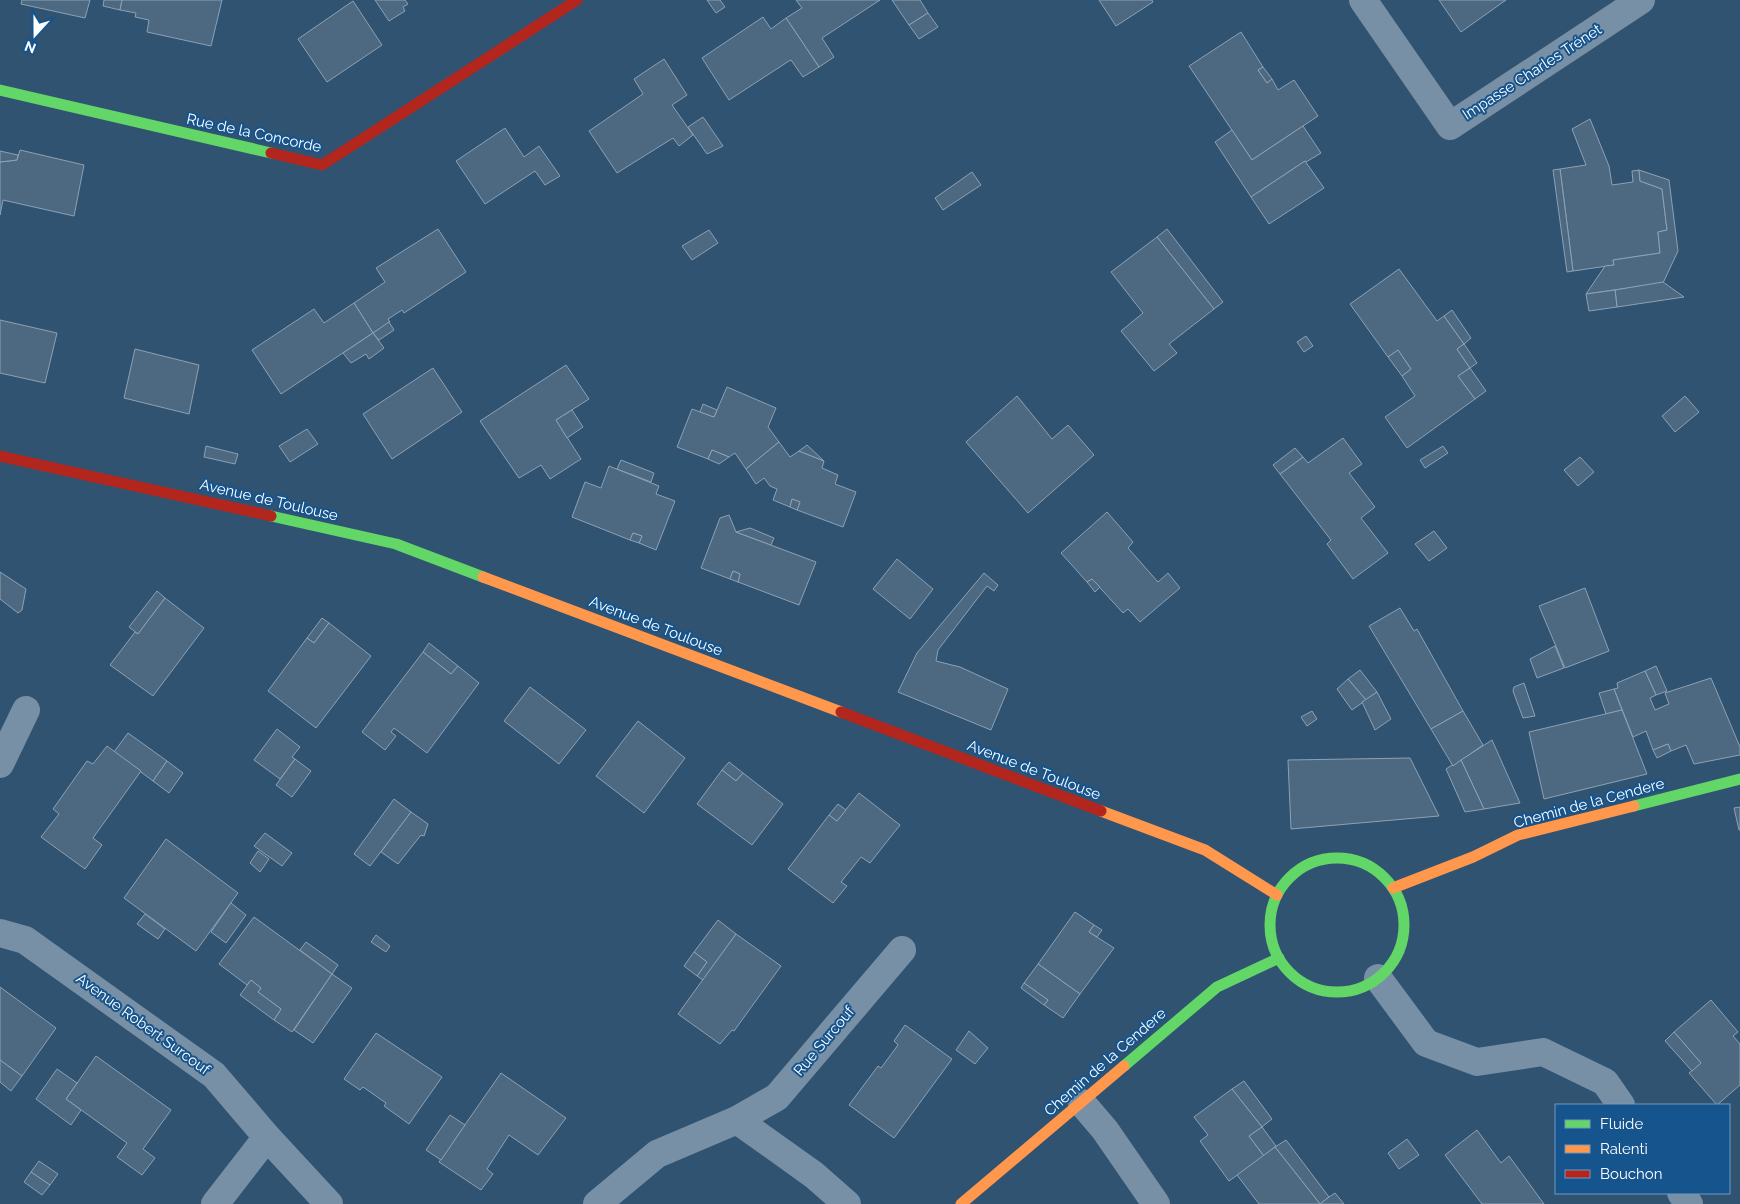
<svg xmlns="http://www.w3.org/2000/svg" width="1740" height="1204" font-family="Raleway,sans-serif">
	<rect width="100%" height="100%" fill="#305372"/>
	<g fill="#4d6982" stroke="#8ca1b4">
		<path d="M22 0H90L85 18 21 4Z"/>
		<path d="M104 0H122L120 10 103 6Z"/>
		<path d="M122 0H222L211 46 147 32 149 20 135 17 136 13 120 10Z"/>
		<path d="M375 0H405L408 4 403 7 405 11 389 21Z"/>
		<path d="M707 0H720L725 7 716 13Z"/>
		<path d="M796 0H880L822 38 834 57 819 67 786 18 802 8Z"/>
		<path d="M892 0H920L928 13 909 25Z"/>
		<path d="M1099 0H1152L1153 2 1116 26Z"/>
		<path d="M1439 0H1506L1461 32Z"/>
		<path d="M353 1 382 45 327 82 298 39Z"/>
		<path d="M928 13 938 27 919 39 909 25Z"/>
		<path d="M763 17 771 29 786 18 819 67 803 77 791 60 789 61 729 100 702 58Z"/>
		<path d="M1241 32 1263 67 1258 70 1267 83 1272 79 1278 90 1294 80 1318 116 1252 160 1189 66Z"/>
		<path d="M664 59 687 95 672 105 693 135 679 146 673 138 617 173 589 131 643 94 634 79Z"/>
		<path d="M1263 67 1272 79 1267 83 1258 70Z"/>
		<path d="M703 117 723 146 707 154 688 127Z"/>
		<path d="M1590 119 1609 166 1612 185 1633 182 1632 171 1639 170 1640 181 1662 189 1667 230 1658 232 1660 253 1613 260 1614 265 1573 271 1560 169 1586 165 1572 129Z"/>
		<path d="M1303 126 1321 153 1306 162 1305 161 1251 197 1215 142 1232 130 1252 160Z"/>
		<path d="M505 128 524 157 539 146 560 176 545 185 535 171 485 204 456 161Z"/>
		<path d="M20 150 84 165 74 216 3 200 0 215V162L17 160Z"/>
		<path d="M0 151 18 155 17 160 0 162Z"/>
		<path d="M1305 161 1324 188 1269 224 1251 197Z"/>
		<path d="M1560 169 1573 271 1567 272 1553 170Z"/>
		<path d="M1639 170 1669 180 1678 251 1663 283 1586 294 1605 266 1614 265 1613 260 1660 253 1658 232 1667 230 1662 189 1640 181Z"/>
		<path d="M972 172 981 185 943 210 935 198Z"/>
		<path d="M438 229 466 272 404 313 402 310 388 319 390 322 373 333 354 303 385 282 376 268Z"/>
		<path d="M1167 229 1223 302 1214 309 1157 237Z"/>
		<path d="M709 230 718 243 692 260 682 246Z"/>
		<path d="M1157 237 1214 309 1169 344 1177 353 1154 371 1121 331 1143 313 1111 272Z"/>
		<path d="M1399 269 1437 321 1444 316 1464 344 1457 349 1470 368 1458 376 1475 399 1407 448 1385 417 1415 396 1402 376 1411 369 1398 350 1388 357 1350 304Z"/>
		<path d="M1663 282 1684 297 1617 307 1615 290Z"/>
		<path d="M1615 290 1617 307 1589 311 1586 294Z"/>
		<path d="M354 303 373 333 281 394 252 350 314 309 324 323Z"/>
		<path d="M1452 310 1471 338 1464 344 1444 316Z"/>
		<path d="M0 320 57 333 45 383 0 373Z"/>
		<path d="M389 322 394 330 379 340 373 333Z"/>
		<path d="M373 333 384 348 369 359 366 354 351 363 343 353Z"/>
		<path d="M1306 336 1313 346 1304 352 1297 342Z"/>
		<path d="M1464 344 1477 363 1470 368 1457 349Z"/>
		<path d="M135 349 199 365 189 414 124 398Z"/>
		<path d="M1398 350 1411 369 1402 376 1388 357Z"/>
		<path d="M566 365 589 399 556 420 581 459 550 479 541 465 519 478 480 421Z"/>
		<path d="M433 368 462 412 392 459 363 414Z"/>
		<path d="M1470 368 1486 391 1475 399 1458 376Z"/>
		<path d="M727 387 776 408 768 427 779 442 746 469 735 453 729 457 712 450 708 459 677 447 692 409 714 417Z"/>
		<path d="M1017 396 1052 439 1068 425 1094 455 1028 513 966 442Z"/>
		<path d="M1685 396 1699 412 1675 432 1662 416Z"/>
		<path d="M703 404 717 410 714 417 700 412Z"/>
		<path d="M572 410 583 427 567 438 556 420Z"/>
		<path d="M307 429 318 444 290 462 279 446Z"/>
		<path d="M1343 438 1362 464 1349 473 1375 507 1361 518 1388 553 1353 579 1327 544 1331 540 1280 474 1303 457 1308 463Z"/>
		<path d="M779 442 790 457 799 451 824 461 822 468 838 475 835 484 856 492 843 527 797 510 800 502 792 499 790 507 773 500 777 489 770 486 764 478 756 484 746 469Z"/>
		<path d="M807 445 824 461 799 451Z"/>
		<path d="M206 446 238 454 235 464 204 457Z"/>
		<path d="M1443 446 1448 453 1425 468 1420 460Z"/>
		<path d="M1295 448 1303 457 1280 474 1273 465Z"/>
		<path d="M712 450 729 457 719 464 708 459Z"/>
		<path d="M1580 457 1594 472 1578 486 1564 470Z"/>
		<path d="M621 460 654 473 651 482 617 469Z"/>
		<path d="M609 466 659 486 656 494 675 501 656 550 639 543 642 536 633 533 630 540 572 517 585 482 601 488Z"/>
		<path d="M792 499 800 502 797 510 790 507Z"/>
		<path d="M1107 512 1133 542 1128 548 1158 582 1168 573 1180 588 1140 622 1128 609 1123 613 1092 579 1087 582 1061 553Z"/>
		<path d="M729 515 736 532 816 562 799 605 738 582 740 574 733 571 730 579 701 568 720 518Z"/>
		<path d="M750 528 774 538 771 545 736 532Z"/>
		<path d="M1434 531 1447 548 1429 561 1415 544Z"/>
		<path d="M633 533 642 536 639 543 630 540Z"/>
		<path d="M897 559 933 589 910 619 873 589Z"/>
		<path d="M733 571 740 574 738 582 730 579Z"/>
		<path d="M0 572 26 589 22 610 18 613 0 599Z"/>
		<path d="M984 573 998 585 994 591 987 586 938 650 936 661 960 667 1008 689 991 730 898 692 917 653Z"/>
		<path d="M1092 579 1100 587 1095 592 1087 582Z"/>
		<path d="M1585 588 1609 651 1565 668 1539 606Z"/>
		<path d="M157 591 165 598 138 634 129 627Z"/>
		<path d="M165 598 204 628 153 696 110 665 135 632 138 634Z"/>
		<path d="M1400 608 1414 631 1417 629 1463 711 1431 729 1369 626Z"/>
		<path d="M322 618 329 623 314 643 307 638Z"/>
		<path d="M329 623 371 656 316 728 268 691 307 638 314 643Z"/>
		<path d="M429 643 458 666 451 674 423 652Z"/>
		<path d="M1555 646 1564 668 1537 678 1530 659Z"/>
		<path d="M423 652 451 674 458 666 479 683 427 753 394 728 391 732 396 736 385 750 362 732Z"/>
		<path d="M1656 666 1667 691 1656 695 1645 671Z"/>
		<path d="M1360 670 1377 692 1366 700 1348 679Z"/>
		<path d="M1645 671 1656 695 1650 698 1655 710 1669 704 1665 693 1711 678 1740 747V755L1694 764 1686 745 1671 751 1668 744 1653 750 1646 731 1633 737 1614 689 1618 688 1617 683Z"/>
		<path d="M1348 679 1366 700 1352 710 1337 689Z"/>
		<path d="M1524 683 1535 716 1523 718 1513 691 1514 687Z"/>
		<path d="M530 687 586 730 559 764 504 721Z"/>
		<path d="M1614 689 1622 710 1606 714 1599 693Z"/>
		<path d="M1377 692 1391 719 1375 730 1362 702Z"/>
		<path d="M1622 710 1647 774 1544 799 1529 732Z"/>
		<path d="M1312 711 1317 719 1307 726 1301 717Z"/>
		<path d="M1463 711 1483 745 1453 766 1431 729Z"/>
		<path d="M638 721 685 758 644 813 596 776Z"/>
		<path d="M277 729 300 747 292 757 295 759 280 779 254 760Z"/>
		<path d="M128 733 167 761 153 781 114 752Z"/>
		<path d="M1492 740 1520 803 1484 809 1461 760Z"/>
		<path d="M1668 744 1671 751 1657 758 1653 750Z"/>
		<path d="M107 746 141 771 93 838 102 845 85 869 41 837 59 814 53 809 87 761 93 764Z"/>
		<path d="M1410 758 1439 816 1291 829 1288 760Z"/>
		<path d="M295 759 311 771 292 797 276 785Z"/>
		<path d="M1461 760 1484 809 1465 812 1446 769 1452 765 1453 766Z"/>
		<path d="M167 761 183 773 169 793 153 781Z"/>
		<path d="M729 762 743 773 736 781 722 770Z"/>
		<path d="M722 770 736 781 743 773 783 804 752 845 697 804Z"/>
		<path d="M859 793 900 825 870 863 861 857 841 882 847 886 833 903 788 869 829 815 837 821Z"/>
		<path d="M394 799 411 812 370 866 354 854Z"/>
		<path d="M838 804 846 810 837 821 829 815Z"/>
		<path d="M1740 807V830H1739L1734 808Z"/>
		<path d="M411 812 428 824 424 836 421 835 398 864 381 852Z"/>
		<path d="M265 833 292 853 282 866 254 846Z"/>
		<path d="M166 839 238 893 196 951 124 898Z"/>
		<path d="M258 851 269 859 260 872 250 863Z"/>
		<path d="M231 903 246 915 226 943 211 932Z"/>
		<path d="M1075 912 1094 925 1089 932 1114 948 1080 994 1038 964Z"/>
		<path d="M145 914 165 929 158 939 137 924Z"/>
		<path d="M254 917 332 974 292 1032 274 1020 281 1009 258 992 261 988 251 980 247 985 219 964Z"/>
		<path d="M718 920 736 934 703 980 697 976 707 962 694 952Z"/>
		<path d="M1094 925 1102 930 1097 937 1089 932Z"/>
		<path d="M736 934 781 966 734 1031 732 1030 720 1044 678 1014Z"/>
		<path d="M376 935 390 946 386 952 371 942Z"/>
		<path d="M306 942 338 965 332 974 300 950Z"/>
		<path d="M694 952 707 962 697 976 684 966Z"/>
		<path d="M1038 964 1080 994 1063 1018 1044 1005 1048 1000 1024 983Z"/>
		<path d="M332 974 352 988 313 1043 294 1030Z"/>
		<path d="M251 980 261 988 258 992 281 1009 274 1020 240 995Z"/>
		<path d="M1024 983 1048 1000 1044 1005 1021 988Z"/>
		<path d="M0 987 56 1028 22 1076 0 1060Z"/>
		<path d="M1711 1000 1738 1032 1733 1036 1740 1044V1085L1717 1105 1689 1073 1701 1063 1674 1032Z"/>
		<path d="M905 1025 952 1059 894 1138 849 1105 878 1066 881 1068 898 1045 894 1041Z"/>
		<path d="M969 1031 988 1048 975 1064 956 1050Z"/>
		<path d="M1674 1032 1701 1063 1692 1071 1665 1041Z"/>
		<path d="M376 1033 442 1077 409 1124 384 1106 386 1103 363 1087 360 1090 344 1079Z"/>
		<path d="M96 1056 171 1110 143 1149 155 1158 142 1175 117 1157 127 1143 66 1099Z"/>
		<path d="M0 1060 22 1076 11 1091 0 1082Z"/>
		<path d="M57 1069 77 1083 66 1099 81 1110 71 1125 36 1099Z"/>
		<path d="M501 1073 566 1118 538 1155 509 1135 487 1169 493 1174 481 1190 439 1162Z"/>
		<path d="M1244 1081 1272 1119 1262 1127 1232 1089Z"/>
		<path d="M1232 1089 1262 1127 1249 1136 1264 1156 1229 1181 1200 1141 1208 1135 1194 1117Z"/>
		<path d="M450 1115 465 1125 441 1160 426 1150Z"/>
		<path d="M1262 1127 1276 1146 1264 1156 1249 1136Z"/>
		<path d="M1477 1130 1501 1163 1509 1156 1544 1204H1482L1445 1155Z"/>
		<path d="M1407 1139 1419 1155 1399 1169 1388 1153Z"/>
		<path d="M1286 1140 1329 1197 1320 1204 1275 1147Z"/>
		<path d="M1275 1147 1320 1204H1259L1237 1175Z"/>
		<path d="M39 1161 58 1174 50 1185 31 1172Z"/>
		<path d="M31 1172 50 1185 42 1195 24 1182Z"/>
		<path d="M1335 1193 1344 1204H1320L1329 1197Z"/>
	</g>
	<g fill="none" stroke-linecap="round" stroke-linejoin="round">
		<g stroke="#7790a6" stroke-width="28">
			<path d="M1363 0 1450 126 1641 0"/>
			<path d="M0 764 26 710"/>
			<path d="M0 933 25 940 214 1075 267 1137 329 1204"/>
			<path d="M1378 978 1426 1043 1477 1062 1543 1052 1605 1082 1621 1105"/>
			<path d="M1082 1103 1105 1130 1156 1204"/>
			<path d="M737 1120 777 1097 902 950"/>
			<path d="M1681 1193 1689 1204"/>
			<path d="M215 1204 267 1137"/>
			<path d="M597 1204 657 1154 737 1120 814 1175 847 1204"/>
		</g>
		<g stroke="#63d668" stroke-width="11">
			<path d="M0 90 271 153"/>
			<path d="M271 516 396 544 483 577"/>
			<path d="M1634 806 1740 779"/>
			<circle cx="1337" cy="925" r="67"/>
			<path d="M1124 1066 1217 987 1279 958"/>
		</g>
		<g stroke="#ff974d" stroke-width="11">
			<path d="M483 577 841 712"/>
			<path d="M1101 811 1205 850 1277 895"/>
			<path d="M1393 888 1473 857 1518 835 1634 806"/>
			<path d="M961 1204 1124 1066"/>
		</g>
		<g stroke="#b3261e" stroke-width="11">
			<path d="M271 153 322 165 577 0"/>
			<path d="M0 456 271 516"/>
			<path d="M841 712 1101 811"/>
		</g>
	</g>
	<g text-anchor="middle" stroke-width="4" stroke-linejoin="round" paint-order="stroke">
		<g font-size="15" fill="#fff" stroke="#15548d">
			<text transform="translate(1532 72) rotate(-33)" y="5">Impasse Charles Trénet</text>
			<text transform="translate(254 133) rotate(12)" y="5">Rue de la Concorde</text>
			<text transform="translate(269 500) rotate(13)" y="5">Avenue de Toulouse</text>
			<text transform="translate(656 626) rotate(21)" y="5">Avenue de Toulouse</text>
			<text transform="translate(1034 770) rotate(21)" y="5">Avenue de Toulouse</text>
			<text transform="translate(1589 803) rotate(-15)" y="5">Chemin de la Cendere</text>
			<text transform="translate(143 1024) rotate(36)" y="5">Avenue Robert Surcouf</text>
			<text transform="translate(824 1041) rotate(-50)" y="5">Rue Surcouf</text>
			<text transform="translate(1105 1062) rotate(-41)" y="5">Chemin de la Cendere</text>
		</g>
	</g>
	<rect x="1555" y="1104" width="175" height="90" fill="#15548d" stroke="#7398bb"/>
	<rect x="1565" y="1120" width="25" height="8" fill="#63d668" stroke="#7398bb"/>
	<text x="1600" y="1129" font-size="15" fill="#ffffff">Fluide</text>
	<rect x="1565" y="1145" width="25" height="8" fill="#ff974d" stroke="#7398bb"/>
	<text x="1600" y="1154" font-size="15" fill="#ffffff">Ralenti</text>
	<rect x="1565" y="1170" width="25" height="8" fill="#b3261e" stroke="#7398bb"/>
	<text x="1600" y="1179" font-size="15" fill="#ffffff">Bouchon</text>
	<g transform="translate(35 35) rotate(201)" stroke="#15548d" stroke-width="4" paint-order="stroke">
	<path d="M0-4L9 19L0 12L-9 19Z" fill="#ffffff"/>
	<text y="-8" font-size="14" font-weight="bold" text-anchor="middle" fill="#ffffff">N</text>
	</g>
</svg>
